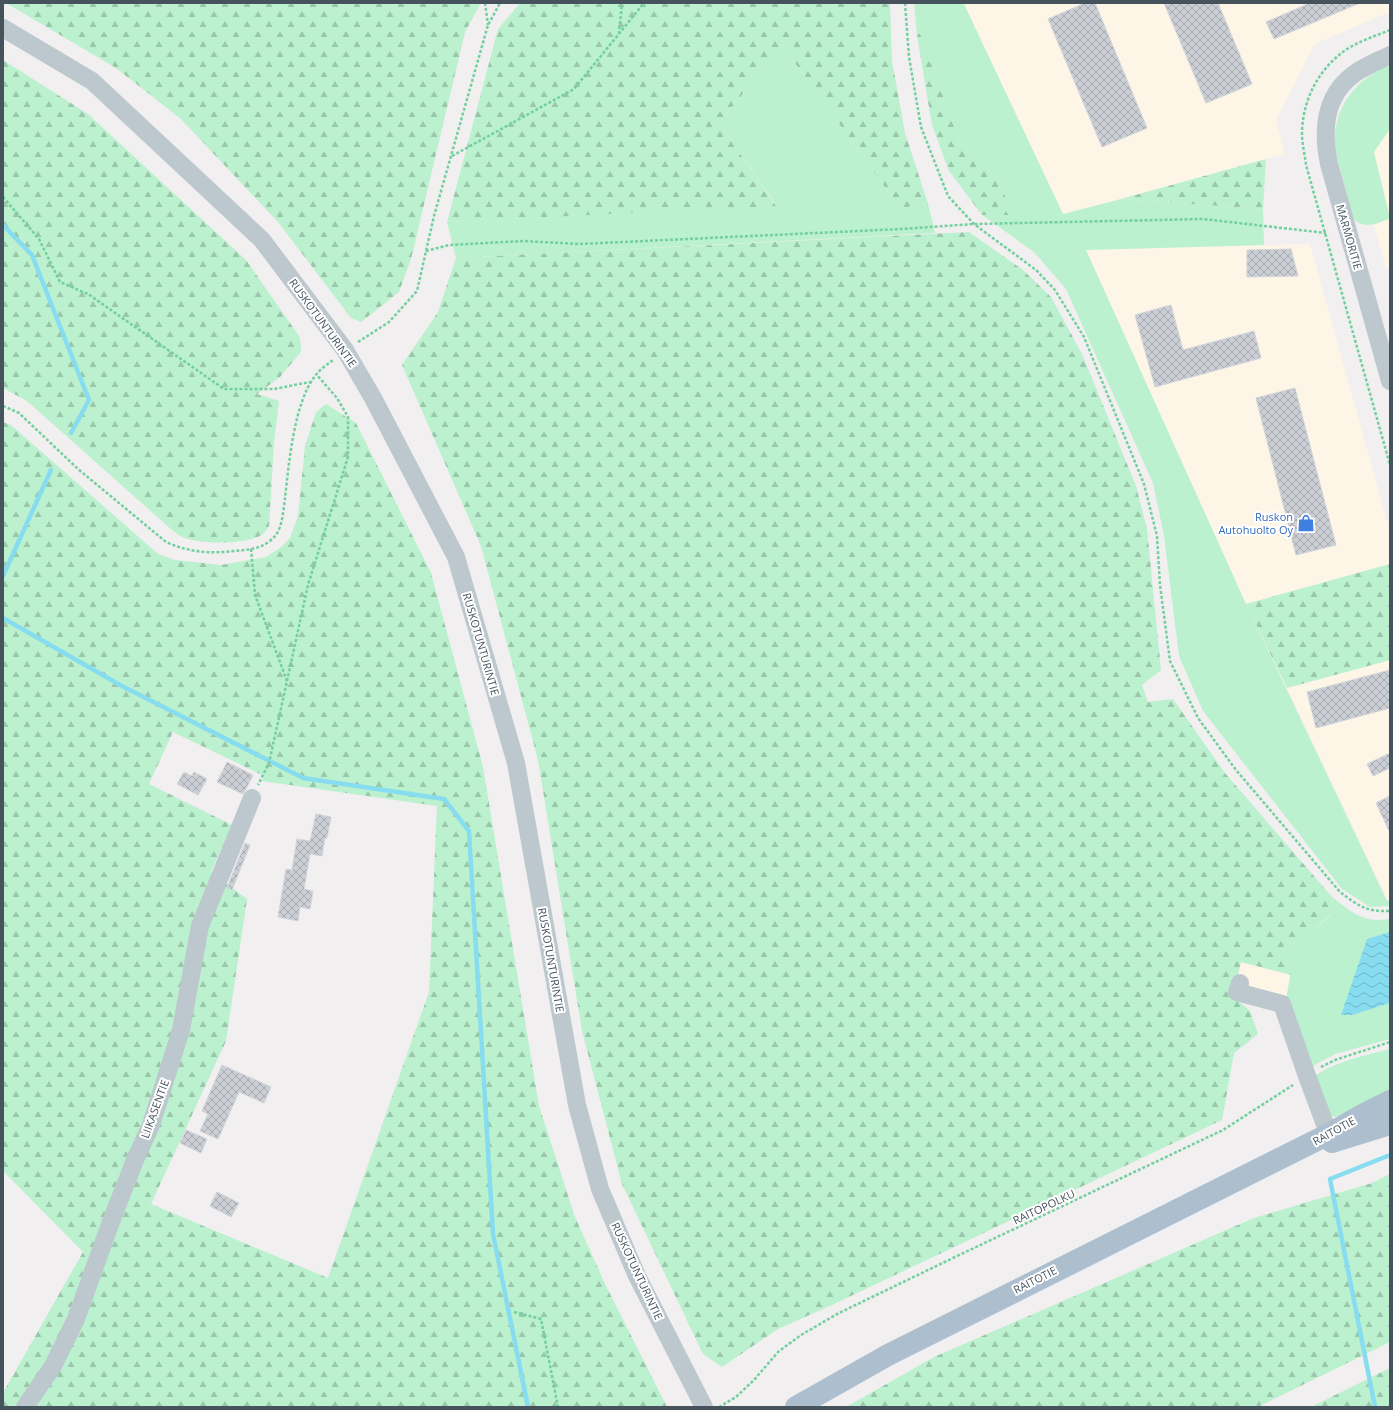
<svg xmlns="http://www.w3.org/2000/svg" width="1393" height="1410" font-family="'Open Sans',sans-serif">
	<defs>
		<pattern id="forest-firs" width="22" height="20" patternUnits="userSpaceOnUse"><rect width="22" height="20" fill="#bbf1ce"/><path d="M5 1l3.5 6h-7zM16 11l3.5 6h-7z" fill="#9ac6aa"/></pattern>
		<pattern id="water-waves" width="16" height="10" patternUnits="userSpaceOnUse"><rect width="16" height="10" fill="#87ddef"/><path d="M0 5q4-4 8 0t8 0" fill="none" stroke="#70b6c5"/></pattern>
		<pattern id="building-cross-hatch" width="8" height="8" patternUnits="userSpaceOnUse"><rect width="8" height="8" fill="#cbced4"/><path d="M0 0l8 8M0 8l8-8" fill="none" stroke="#a7aaaf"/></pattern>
	</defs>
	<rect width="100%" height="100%" fill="#f1efef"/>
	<g fill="#fdf6e7">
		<path d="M963 3H1390V12L1315 44 1276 120 1285 154 1063 215Z"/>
		<path d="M1390 100V268L1386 269 1358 166Z"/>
		<path d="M1310 244 1390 532V564L1246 604 1086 250Z"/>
		<path d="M1390 660V900L1388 901 1287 688Z"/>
		<path d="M1241 962 1291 975 1286 1000 1236 982Z"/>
	</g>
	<g fill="#bbf1ce">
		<path d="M914 3H965L964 4 1063 214 1121 199 1263 209 1264 245 1086 250 1246 604 1387 901 1390 900V906L1370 907 1342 889 1203 711 1179 656 1164 536 1153 483 1066 289 1034 252 982 215H1012L1000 182 959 141 921 33 917 35Z"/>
		<path d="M782 45 900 208 928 204 935 233 456 258 447 222 776 205 719 123Z"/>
		<path d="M1390 65V129L1374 152 1390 218C1379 224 1361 230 1352 217 1349 202 1345 187 1341 172 1339 165 1336 156 1335 148 1332 109 1355 79 1390 65Z"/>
		<path d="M1332 897C1353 913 1362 923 1390 919V1039L1335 1054 1311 1067 1286 1000 1291 971 1282 947 1302 940 1330 916Z"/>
		<path d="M1390 1049V1090L1342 1115 1334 1117 1329 1115 1312 1078C1335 1061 1364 1056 1390 1049Z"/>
	</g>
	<g fill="url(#forest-firs)" fill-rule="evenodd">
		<path d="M6 3H481L465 32 411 259 399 292 361 322 351 318 278 222 181 119 116 68Z"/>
		<path d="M520 3H890L892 61 905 133 928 204 900 208 782 45 719 123 776 206 447 222 498 29Z"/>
		<path d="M921 33 959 141 1000 182 1012 215H982L949 171 932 125 917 35Z"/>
		<path d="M3 60 88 114 246 260 299 336 301 346V352L280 377 257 394 279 401 274 442 269 526C268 528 266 531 264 533 250 545 205 544 188 539 182 538 177 533 172 530L27 401 3 388Z"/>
		<path d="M1266 159 1263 209 1121 199Z"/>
		<path d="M969 232 1023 270 1051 297 1082 354 1136 486 1147 529 1161 670 1142 685 1148 702 1173 699 1225 773 1332 897 1330 915 1302 940 1282 947 1291 971V975L1241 962 1233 996 1250 1011 1258 1034 1234 1053 1222 1120 834 1304 778 1329 722 1367 703 1354 622 1184 582 1031 538 760 481 546 402 365 438 312 456 258Z"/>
		<path d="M326 404 356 423 431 573 483 767 539 1106 575 1217 606 1286 667 1407H3V1393L83 1252 3 1171V422L11 425 158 554 175 560 221 565 266 557 280 548 290 538 298 516 305 446 316 412ZM173 732 264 776 262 781 437 806 429 992 328 1278 151 1204 226 1041 247 899 211 872 232 825 149 784Z"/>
		<path d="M1390 564V660L1287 688 1246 604Z"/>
		<path d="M1390 1174V1342L1258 1407H846L934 1357 1254 1218 1372 1183Z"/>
		<path d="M1390 1368V1407H1311Z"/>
	</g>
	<path fill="url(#water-waves)" d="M1390 932V1003L1352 1015H1341L1367 939Z"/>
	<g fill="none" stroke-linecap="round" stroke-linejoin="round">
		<g stroke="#87ddef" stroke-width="4.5">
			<path d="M3 225 32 255 89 400 71 433"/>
			<path d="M3 576 51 470"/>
			<path d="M3 618 120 685 303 778 444 799 469 831 493 1234 528 1407"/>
			<path d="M1375 1407 1330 1179 1390 1155"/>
		</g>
	</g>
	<g fill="url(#building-cross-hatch)" stroke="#d2d5da">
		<path d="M1085 3H1095L1147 128 1102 147 1048 19Z"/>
		<path d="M1164 3H1218L1252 84 1206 103Z"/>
		<path d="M1310 3H1360L1274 39 1266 22Z"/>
		<path d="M1291 249 1298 276 1247 277V250Z"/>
		<path d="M1171 305 1183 350 1254 331 1261 358 1155 387 1135 315Z"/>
		<path d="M1295 388 1336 545 1296 555 1256 398Z"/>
		<path d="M1390 670V708L1316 728 1307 692Z"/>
		<path d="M1390 753V768L1373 776 1367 764Z"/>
		<path d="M227 762 253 775 246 789 243 794 217 782Z"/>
		<path d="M184 772 192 776 194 772 207 779 198 795 177 784Z"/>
		<path d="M1390 796V833L1376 803Z"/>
		<path d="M316 814 331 817 327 838H325L322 856 310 854 304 889 313 891 310 909 300 907 298 921 278 917 286 869 292 870 297 839 310 841Z"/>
		<path d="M245 843 250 845 232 890 227 888Z"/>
		<path d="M222 1065 271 1087 264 1103 239 1092 218 1139 200 1131 208 1114 202 1111Z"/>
		<path d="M186 1130 207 1139 201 1153 180 1143Z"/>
		<path d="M217 1192 239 1203 231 1217 210 1206Z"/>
	</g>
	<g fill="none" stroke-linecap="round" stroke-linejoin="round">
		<g stroke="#72d09f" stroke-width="2.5" stroke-dasharray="3 2" stroke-linecap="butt">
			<path d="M485 3 488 25"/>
			<path d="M905 3 909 57 921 127 948 196 974 224 1036 270 1055 290 1084 337 1144 484 1157 536 1160 585 1170 661 1198 718 1236 770 1340 892C1359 906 1366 912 1390 911"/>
			<path d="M1390 30C1373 37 1352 43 1338 56 1315 75 1302 105 1302 134 1302 144 1305 155 1306 165L1390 465"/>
			<path d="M619 34 622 3"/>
			<path d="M452 156 574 89 644 3"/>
			<path d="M3 197 39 239 60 282 88 294 224 389H274L310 382"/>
			<path d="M426 251 449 245 523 241 580 244 901 229 974 224 1203 219 1326 233"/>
			<path d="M358 342 389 322 417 291 434 216 488 25 500 3"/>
			<path d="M3 406 19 413 78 469 166 542C188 552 210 554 234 551 247 550 261 549 271 540 283 531 283 511 285 498 289 463 294 403 315 376 320 369 327 365 333 360"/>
			<path d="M251 549 255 595 287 681 269 763 258 785"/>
			<path d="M287 681 308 585 348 457V417L337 398 316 374"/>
			<path d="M1321 1067 1335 1060 1390 1042"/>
			<path d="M514 1312 541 1319 558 1407"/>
			<path d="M719 1407 736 1397 754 1380 778 1352 801 1335 839 1313 955 1257 1223 1130 1293 1085"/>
		</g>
		<g stroke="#bcc7ce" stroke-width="18">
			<path d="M3 28 92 81 262 240 345 350 373 398 456 557 516 763 577 1105 600 1189 637 1276 704 1407"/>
			<path d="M1390 55C1378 61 1365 66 1354 74 1324 96 1322 130 1329 164L1390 381"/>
			<path d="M1240 983 1237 992 1282 1004 1307 1076 1332 1143"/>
			<path d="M25 1407 53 1366 76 1319 112 1219 135 1160 151 1125 181 1030 200 926 252 798"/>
		</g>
		<g stroke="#adbfcf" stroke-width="22">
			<path d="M1332 1142 1390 1124"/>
			<path d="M796 1407 888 1355 1329 1134 1364 1114 1390 1101"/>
		</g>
	</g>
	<defs>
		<g id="shop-bare" transform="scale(1.38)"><path d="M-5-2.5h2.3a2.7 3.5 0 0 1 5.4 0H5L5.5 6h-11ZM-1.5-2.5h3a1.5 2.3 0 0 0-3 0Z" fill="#3f7fe0" stroke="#fff" stroke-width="2.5" paint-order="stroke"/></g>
	</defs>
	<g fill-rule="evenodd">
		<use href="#shop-bare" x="1306" y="523"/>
	</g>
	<g text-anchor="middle" stroke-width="4" stroke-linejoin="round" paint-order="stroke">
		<g font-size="11" fill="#46535d" stroke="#fff">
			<text transform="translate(1349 237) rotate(74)" y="4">MARMORITIE</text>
			<text transform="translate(323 323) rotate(54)" y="4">RUSKOTUNTURINTIE</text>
			<text transform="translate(481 644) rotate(74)" y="4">RUSKOTUNTURINTIE</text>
			<text transform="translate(551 960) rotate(80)" y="4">RUSKOTUNTURINTIE</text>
			<text transform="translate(155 1109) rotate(-70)" y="4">LIIKASENTIE</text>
			<text transform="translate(1334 1131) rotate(-29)" y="4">RAITOTIE</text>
			<text transform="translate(1044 1207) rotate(-25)" y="4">RAITOPOLKU</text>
			<text transform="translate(637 1271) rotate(65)" y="4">RUSKOTUNTURINTIE</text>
			<text transform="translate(1035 1280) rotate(-27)" y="4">RAITOTIE</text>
		</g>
		<g font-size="11" fill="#366cbe" stroke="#fff" text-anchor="end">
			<text x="1293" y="521">Ruskon<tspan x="1293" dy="13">Autohuolto Oy</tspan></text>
		</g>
	</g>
	<rect width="1393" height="1410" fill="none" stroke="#46535d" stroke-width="8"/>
</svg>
